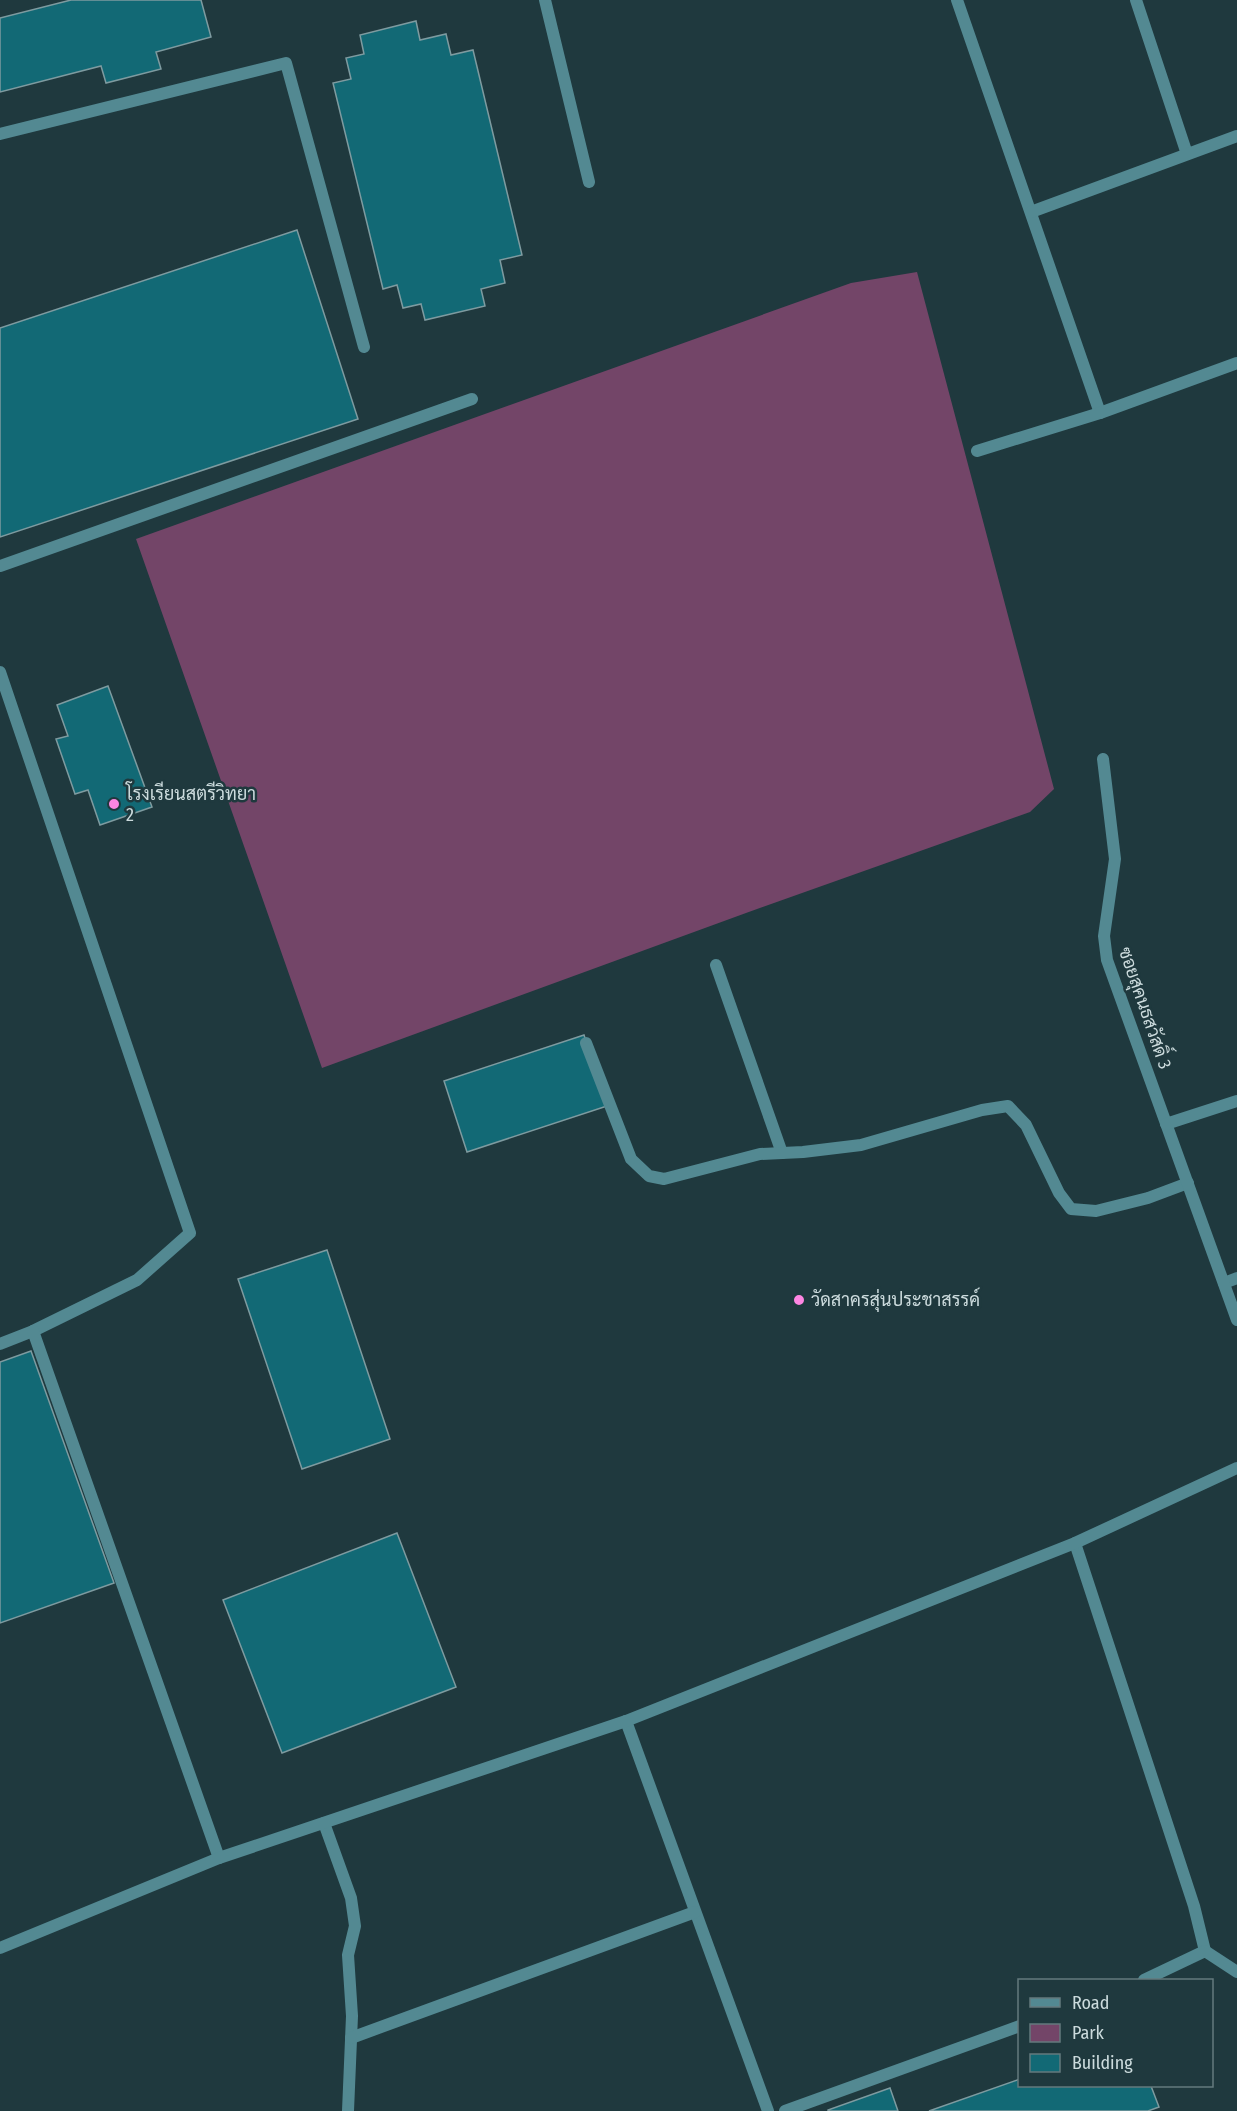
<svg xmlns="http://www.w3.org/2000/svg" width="1237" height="2111" font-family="'Fira Sans Condensed',Sarabun,sans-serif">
	<rect width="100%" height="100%" fill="#1f393e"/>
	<path fill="#734568" d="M917 272 1054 789 1030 812 746 913 322 1068 136 539 851 283Z"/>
	<g fill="#126975" stroke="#7e9ba0" stroke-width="1.5">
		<path d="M71 0H201L211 37 156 52 161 69 106 83 101 66 0 92V18Z"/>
		<path d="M416 21 420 40 446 34 451 55 473 50 522 255 500 260 505 283 481 289 485 306 425 320 421 304 403 308 397 285 383 289 333 83 351 79 346 58 364 54 360 35Z"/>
		<path d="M297 230 358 419 0 537V328Z"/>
		<path d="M108 686 152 807 100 825 88 790 75 794 56 739 68 736 57 705Z"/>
		<path d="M584 1035 607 1106 467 1152 444 1081Z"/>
		<path d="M327 1250 390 1439 302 1469 238 1279Z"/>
		<path d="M31 1351 114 1583 0 1623V1362Z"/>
		<path d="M397 1533 456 1687 282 1753 223 1600Z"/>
		<path d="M1020 2079V2086H1151L1159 2107 1148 2111H929Z"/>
		<path d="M890 2088 898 2111H828V2110Z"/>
	</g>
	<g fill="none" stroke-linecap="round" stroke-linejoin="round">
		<g stroke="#538992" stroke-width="12">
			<path d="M545 0 589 182"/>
			<path d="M0 134 286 63 364 347"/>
			<path d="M0 566 472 399"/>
			<path d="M0 672 190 1233 137 1280 33 1331 0 1344"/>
			<path d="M716 965 782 1153"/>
			<path d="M586 1043 631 1159 649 1176 664 1179 760 1154 803 1152 861 1145 982 1110 1008 1106 1026 1125 1059 1193 1071 1209 1096 1211 1148 1198 1188 1183"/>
			<path d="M1224 1283 1237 1278"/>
			<path d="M33 1331 219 1858"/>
			<path d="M1075 1543 1194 1906 1205 1951"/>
			<path d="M626 1721 768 2111"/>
			<path d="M324 1823 351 1898 355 1926 348 1955 352 2016 348 2111"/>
			<path d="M0 1948 219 1858 626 1721 1075 1543 1237 1468"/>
			<path d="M1144 1980 1205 1951 1237 1972"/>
			<path d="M351 2038 695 1912"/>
			<path d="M785 2111 1020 2026"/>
		</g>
		<g stroke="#538992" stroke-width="12">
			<path d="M957 0 1100 413"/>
			<path d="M1136 0 1187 154"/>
			<path d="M1031 212 1237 136"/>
			<path d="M977 451 1100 413 1237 363"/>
			<path d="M1103 759 1115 859 1104 936 1107 960 1237 1320"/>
			<path d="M1166 1124 1237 1101"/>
		</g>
	</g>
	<g fill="#fd86e2" stroke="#1f393e" stroke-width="2">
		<circle cx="114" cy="804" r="6"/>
		<circle cx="799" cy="1300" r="6"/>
	</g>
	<g text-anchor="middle" stroke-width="5" stroke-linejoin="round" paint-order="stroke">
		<g font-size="18" fill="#ccdbdd" stroke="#1f393e" text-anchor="start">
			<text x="126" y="800">โรงเรียนสตรีวิทยา<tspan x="126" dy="21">2</tspan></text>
			<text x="811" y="1306">วัดสาครสุ่นประชาสรรค์</text>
		</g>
		<g font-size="18" fill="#ccdbdd" stroke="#1f393e">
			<text transform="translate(1145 1008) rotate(71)" y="6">ซอยสุคนธสวัสดิ์ 3</text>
		</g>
	</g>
	<rect x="1018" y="1979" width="195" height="108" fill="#1f393e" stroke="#647a7e" stroke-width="1.5"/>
	<rect x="1030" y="1998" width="30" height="9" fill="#538992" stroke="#647a7e" stroke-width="1.5"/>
	<text x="1072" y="2009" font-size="18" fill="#ccdbdd">Road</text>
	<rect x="1030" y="2024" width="30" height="18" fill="#734568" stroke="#647a7e" stroke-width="1.5"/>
	<text x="1072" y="2039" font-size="18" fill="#ccdbdd">Park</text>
	<rect x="1030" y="2054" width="30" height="18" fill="#126975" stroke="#647a7e" stroke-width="1.5"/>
	<text x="1072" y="2069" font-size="18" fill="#ccdbdd">Building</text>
</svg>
